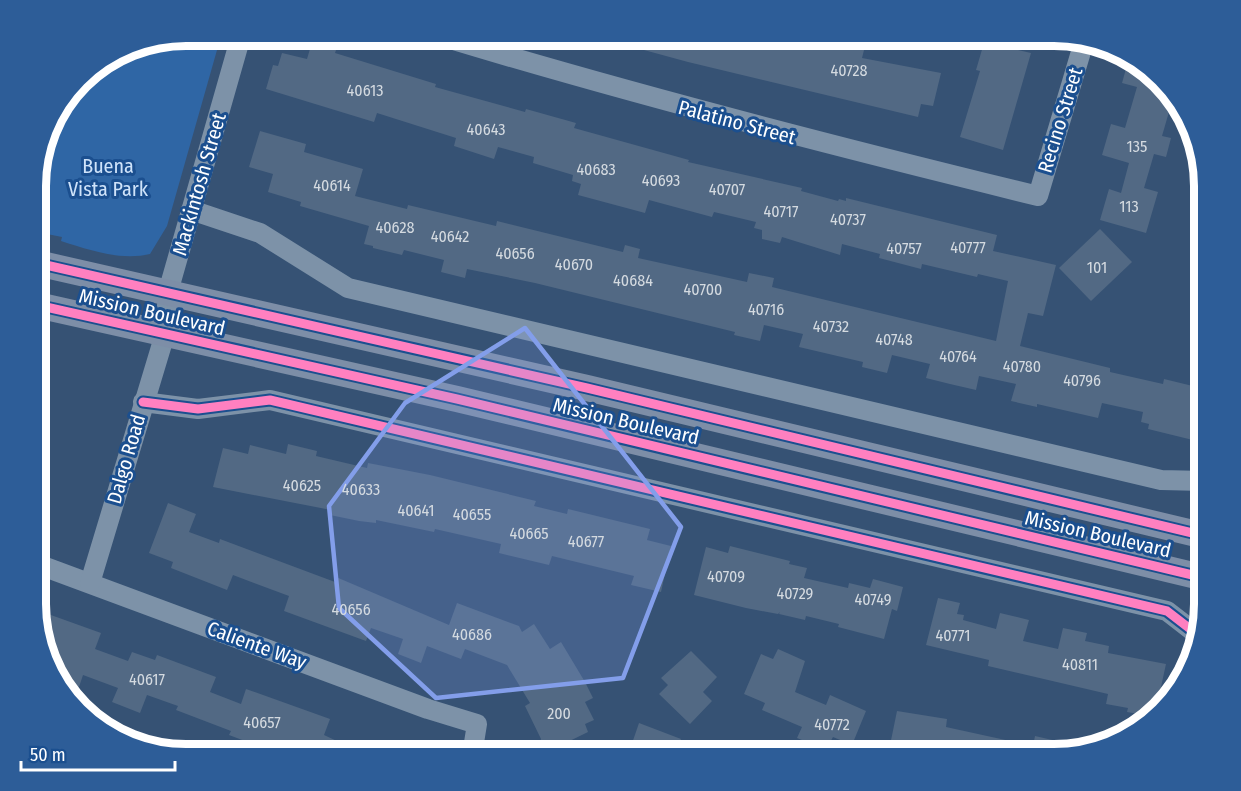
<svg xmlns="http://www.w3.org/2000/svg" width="1241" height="791" font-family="'Fira Sans Condensed',sans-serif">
	<rect width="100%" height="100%" fill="#365274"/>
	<path fill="#2f66a5" d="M186 36H221L167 226 150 254C121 261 89 250 61 241L62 237 37 232V167L52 119 87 73 129 47Z"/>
	<g fill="#526984">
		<path d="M611 36H790L845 49 846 45 864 50 862 58 941 73 933 106 921 104 918 117 688 62 611 41Z"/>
		<path d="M986 36 1021 39 1018 50 1031 53 1003 150 960 137 980 71 976 70Z"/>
		<path d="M312 42 336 50 335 53 436 84 435 87 525 112 526 109 576 123 574 128 689 160 688 162 802 188 801 191 838 201 839 199 846 201V198L997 235 993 251 1056 265 1043 316 1028 313 1020 346 1110 368V372L1163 384 1164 379 1205 389V443L1148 429 1149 424 1141 422 1143 412 1102 403 1098 418 1037 404V407L1011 401 1016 384 979 376 976 390 950 384 926 378 930 364 892 355 887 373 862 367 863 362 799 347 803 334 764 325 760 341 734 335 735 332 535 283 467 269 465 278 441 272 444 260 404 250 402 255 373 248V246L364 244 369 226 300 206 301 202 268 192 273 174 249 167 260 131 306 144 304 152 363 169 355 196 407 209 408 205 496 226 497 221 623 252 625 245 640 249 638 258 747 282 749 273 774 278 772 287 996 341 1008 281 978 274 977 277 922 264 921 269 879 258 880 254 842 244 840 255 782 237 780 243 762 239V230L754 228 756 222 714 212 712 217 649 200 645 213 578 195 581 184 572 181 573 175 533 163 534 157 498 147 494 159 454 146 456 138 377 113 374 122 266 89 273 65 278 66 282 53 307 59Z"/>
		<path d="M1129 58 1138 61 1173 98 1162 136 1171 138 1166 157 1154 154 1144 188 1158 192 1146 233 1100 220 1109 189 1121 193 1129 163 1102 155 1111 124 1125 128 1137 87 1122 83Z"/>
		<path d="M1100 229 1132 262 1091 301 1059 268Z"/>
		<path d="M288 444 317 451 316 456 367 468 368 463 430 475 536 501 534 506 567 514 568 509 650 529 647 540 671 546 661 592 631 585 634 576 552 556 549 565 499 553 501 544 435 529 434 532 376 520V523L359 521 330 515 331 510 213 487 223 448 248 454 250 445 286 454Z"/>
		<path d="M168 503 196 514 189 532 219 543 220 539 335 582 336 577 449 625 457 603 519 626 522 632 534 624 550 649 561 642 585 682 593 698 585 702 594 720 585 724 588 732 541 755H535L541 739 525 706 530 703 507 665 465 649 461 659 427 646 421 663 398 654 403 639 371 628 366 641 284 611 289 596 233 575 227 590 171 568 173 562 149 553Z"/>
		<path d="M730 546 790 561 789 564 807 568 804 578 848 588 849 583 870 588 873 579 903 587 897 611 892 609 884 639 838 627 839 624 806 616 805 620 779 614 780 612 778 614 746 608 694 595 706 547 728 553Z"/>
		<path d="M938 598 960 603 957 614 964 615 963 620 996 629 1000 613 1029 620 1023 641 1058 649 1063 628 1087 633 1085 641 1109 646 1108 653 1166 664 1156 710 1150 716 1127 712 1128 708 1106 704 1108 694 988 666 989 660 926 645Z"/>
		<path d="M37 610 101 633 95 649 128 661 132 652 155 660 157 655 216 677 210 692 241 704 246 689 330 719 324 735 367 755H293L279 749 277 753 229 735 231 731 176 710 178 706 147 695 140 713 112 702 118 688 83 675 79 687 56 678 37 624Z"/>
		<path d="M778 649 805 661 795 692 826 705 830 695 866 711 852 745 833 737 826 750 797 738 802 727 762 710 765 703 744 694 761 654 773 659Z"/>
		<path d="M691 651 717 677 703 692 712 701 690 724 659 694 668 685 661 678Z"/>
		<path d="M897 711 947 719 946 727 1033 746 1035 736 1087 748 1064 755H888Z"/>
		<path d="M639 723 681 739 675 755H628Z"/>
	</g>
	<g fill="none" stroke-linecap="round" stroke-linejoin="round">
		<g stroke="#7d92a8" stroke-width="20">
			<path d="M440 36C638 96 837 147 1038 196L1083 45"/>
			<path d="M191 210 260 233 348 288 1161 480 1205 481"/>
			<path d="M143 402 198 409 270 400 1167 611 1198 635"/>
			<path d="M37 564 428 709 477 724 472 755"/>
			<path d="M90 583 165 334 168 292 241 36"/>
		</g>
		<g stroke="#7d8ea7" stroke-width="26">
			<path d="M37 263 587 388 1205 536"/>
			<path d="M37 305 457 399 1205 578"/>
		</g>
		<g stroke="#1b4f8f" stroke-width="13">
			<g id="cycleway">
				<path d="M37 263 587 388 1205 536"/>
				<path d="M37 305 457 399 1205 578"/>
				<path d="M143 402 198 409 270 400 1167 611 1198 635"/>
			</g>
		</g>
		<use href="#cycleway" stroke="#ff80c0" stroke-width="9"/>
	</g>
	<path fill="#839eea" fill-opacity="0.2" stroke="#839eea" stroke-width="4.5" stroke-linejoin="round" d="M525 328 681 527 623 678 436 698 339 608 329 506 405 403Z"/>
	<g text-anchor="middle" stroke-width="6" stroke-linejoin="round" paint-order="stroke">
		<g font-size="16" fill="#d4dae0">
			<text x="849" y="76">40728</text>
			<text x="365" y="96">40613</text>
			<text x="486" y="135">40643</text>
			<text x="1137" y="152">135</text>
			<text x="596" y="175">40683</text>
			<text x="661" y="186">40693</text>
			<text x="332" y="191">40614</text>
			<text x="727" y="195">40707</text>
			<text x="1129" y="212">113</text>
			<text x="781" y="217">40717</text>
			<text x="848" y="225">40737</text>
			<text x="395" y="233">40628</text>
			<text x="450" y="242">40642</text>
			<text x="968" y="253">40777</text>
			<text x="904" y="254">40757</text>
			<text x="515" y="259">40656</text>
			<text x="574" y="270">40670</text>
			<text x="1097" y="273">101</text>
			<text x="633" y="286">40684</text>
			<text x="703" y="295">40700</text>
			<text x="766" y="315">40716</text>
			<text x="831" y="332">40732</text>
			<text x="894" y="345">40748</text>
			<text x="958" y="362">40764</text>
			<text x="1022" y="372">40780</text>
			<text x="1082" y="386">40796</text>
			<text x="302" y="491">40625</text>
			<text x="361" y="495">40633</text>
			<text x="416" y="516">40641</text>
			<text x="472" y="520">40655</text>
			<text x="529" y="539">40665</text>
			<text x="586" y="547">40677</text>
			<text x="726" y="582">40709</text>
			<text x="795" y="599">40729</text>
			<text x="873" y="605">40749</text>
			<text x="351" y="615">40656</text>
			<text x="472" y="640">40686</text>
			<text x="953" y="641">40771</text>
			<text x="1080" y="670">40811</text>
			<text x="147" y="685">40617</text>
			<text x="559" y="719">200</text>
			<text x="262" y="728">40657</text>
			<text x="832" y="730">40772</text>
		</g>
		<g font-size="20" fill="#fff" stroke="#1b4f8f">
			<text transform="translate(1060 120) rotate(-73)" y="7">Recino Street</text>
			<text transform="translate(737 122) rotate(15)" y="7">Palatino Street</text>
			<text transform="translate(199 184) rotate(-74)" y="7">Mackintosh Street</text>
			<text transform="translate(152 312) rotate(13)" y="7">Mission Boulevard</text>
			<text transform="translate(626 421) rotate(13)" y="7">Mission Boulevard</text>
			<text transform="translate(126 459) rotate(-74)" y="7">Dalgo Road</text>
			<text transform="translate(1098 534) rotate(13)" y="7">Mission Boulevard</text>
			<text transform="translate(257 645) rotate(20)" y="7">Caliente Way</text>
		</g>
		<g font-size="20" fill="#cfe3fa" stroke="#1b4f8f">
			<text x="108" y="173">Buena<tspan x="108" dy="23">Vista Park</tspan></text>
		</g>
	</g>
	<path d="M0 0H1241V791H0ZM186 46H1054A140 140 0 0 1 1194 186V604A140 140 0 0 1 1054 744H186A140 140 0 0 1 46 604V186A140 140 0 0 1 186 46Z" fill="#2d5d98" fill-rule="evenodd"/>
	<path fill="none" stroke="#fff" stroke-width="8" d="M186 46H1054A140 140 0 0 1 1194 186V604A140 140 0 0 1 1054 744H186A140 140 0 0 1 46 604V186A140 140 0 0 1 186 46Z"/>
	<path d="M21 761v9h154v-9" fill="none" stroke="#ffffff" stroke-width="3"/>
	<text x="30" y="761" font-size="18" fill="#ffffff" stroke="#1b4f8f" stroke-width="4.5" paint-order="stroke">50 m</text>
</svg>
